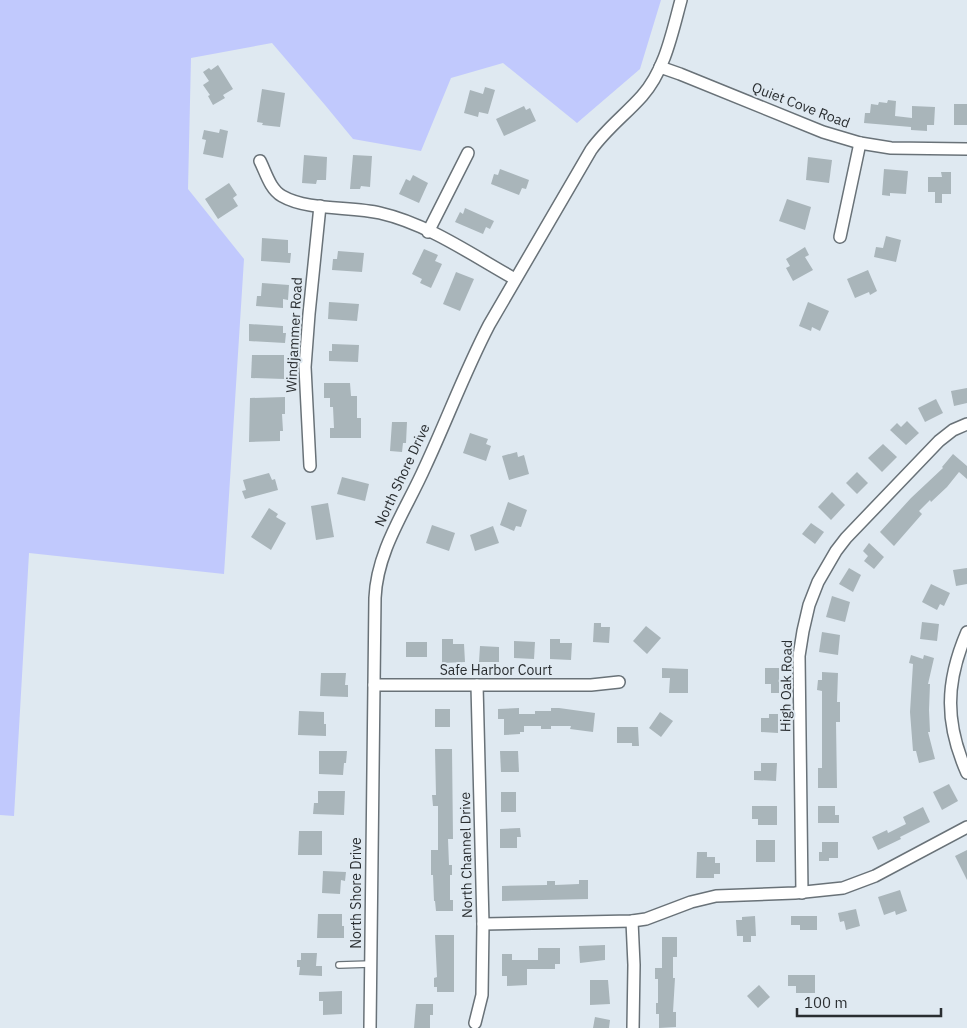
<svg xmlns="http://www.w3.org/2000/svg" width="967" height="1028" font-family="'IBM Plex Sans',sans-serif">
	<rect width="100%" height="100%" fill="#dfe9f1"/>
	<path fill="#c1c9fd" d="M0 0H661L640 69 577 123 503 63 451 78 421 151 353 139 325 105 272 43 191 58 188 189 244 259 224 574 29 553 14 816 0 815Z"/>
	<g fill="#a9b5ba">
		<path d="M218 65 233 89 223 95 225 98 213 105 208 96 210 95 203 85 209 81 203 72 209 68 211 70Z"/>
		<path d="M485 87 495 90 488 114 479 112 478 117 464 113 470 90 483 94Z"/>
		<path d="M262 89 285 93 280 127 262 125 263 123 257 122Z"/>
		<path d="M888 100 896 101 895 116 912 118V106L935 107 934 125H927V131L911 130V127L864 123 865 113H870L871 104 878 105 879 102 887 103Z"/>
		<rect x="954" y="104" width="13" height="21"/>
		<path d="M524 106 526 110 530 108 536 121 504 136 496 119Z"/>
		<path d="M220 129 228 131 223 158 203 154 206 140 202 139 204 130 219 133Z"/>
		<path d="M304 155 327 157 326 180H317L316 184 302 183Z"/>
		<path d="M353 155 372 156 370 187 361 186 360 189H350Z"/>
		<path d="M808 157 832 160 829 183 806 180Z"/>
		<path d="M500 169 529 180 526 189 522 188 519 195 491 184 494 174 498 175Z"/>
		<path d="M884 169 908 171 906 194 890 193V196L882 195Z"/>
		<path d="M941 172H951V194H942V203H935V192H928V177H942Z"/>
		<path d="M413 175 428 183 419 203 399 194 406 179 410 181Z"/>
		<path d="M229 183 237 195 233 198 238 206 218 219 205 199Z"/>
		<path d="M787 199 811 207 805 230 779 221Z"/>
		<path d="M465 208 494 221 490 229 486 227 483 234 455 222 460 212 463 214Z"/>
		<path d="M886 236 901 240 896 262 874 257 876 247 883 248Z"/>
		<path d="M262 238 288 240V253H291L290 263 261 261Z"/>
		<path d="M805 247 809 255 805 257 813 270 793 281 786 268 790 266 786 259Z"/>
		<path d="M424 249 438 255 435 261 442 264 431 288 420 283 422 279 412 274Z"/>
		<path d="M338 251 364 253 362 272 332 270 333 259H337Z"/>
		<path d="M868 270 877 291 870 295 869 292 855 298 847 279Z"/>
		<path d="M456 272 474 279 460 311 443 304Z"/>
		<path d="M262 283 289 285 288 300 283 299V308L256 306 257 296H261Z"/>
		<path d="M329 302 359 304 357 321 328 319Z"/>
		<path d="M808 302 829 311 820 331 812 327 811 331 799 326Z"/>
		<path d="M249 324 283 326V333H286L285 343 249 341Z"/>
		<path d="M332 344 359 345 358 362 329 361V351H332Z"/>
		<path d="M252 355H284V379L251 378Z"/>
		<path d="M324 383H350L351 396H357V418H361V438H330V428H334L333 407H330V398H324Z"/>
		<path d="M967 388V403L954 406 951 391Z"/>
		<path d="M285 397V414H282L283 431H280V441L249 442 250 398Z"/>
		<path d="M936 399 943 413 925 422 918 408Z"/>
		<path d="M907 421 919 433 906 445 890 430 897 423 901 427Z"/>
		<path d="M392 422H407L406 443H403L402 452 390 451Z"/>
		<path d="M470 433 488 439 486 444 491 446 486 461 463 453Z"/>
		<path d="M883 444 897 457 882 472 868 458Z"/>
		<path d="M517 452 518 457 524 455 529 474 509 480 502 456Z"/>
		<path d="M953 454 967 466V479L959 472 947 487 931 502 930 500 919 511 922 514 894 546 880 532 911 498 943 468 942 467Z"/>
		<path d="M857 472 868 483 857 494 846 483Z"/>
		<path d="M269 473 272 480 275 479 278 490 245 499 242 491 246 490 243 480Z"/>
		<path d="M342 477 369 484 365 501 337 494Z"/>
		<path d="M832 492 845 505 831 520 818 507Z"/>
		<path d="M508 502 527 510 521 527 516 526 514 531 500 525Z"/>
		<path d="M328 503 334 537 316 540 311 506Z"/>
		<path d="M269 508 278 514 276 517 286 523 271 550 251 537Z"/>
		<path d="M811 523 824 532 815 544 802 534Z"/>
		<path d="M432 525 455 533 449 551 426 543Z"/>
		<path d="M493 526 499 543 475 551 470 535Z"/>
		<path d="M869 543 884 557 874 569 864 561 868 556 863 551Z"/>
		<path d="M849 568 861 575 853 592 839 584Z"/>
		<path d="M967 568V584L956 586 953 570Z"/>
		<path d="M931 584 950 593 944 606 940 604 937 610 922 602Z"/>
		<path d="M832 596 850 602 845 622 826 617Z"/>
		<path d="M922 622 939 624 937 641 920 639Z"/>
		<path d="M594 623H601V627H610L609 643 593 642Z"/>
		<path d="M646 626 661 638 647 654 633 641Z"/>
		<path d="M822 632 840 635 838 655 819 652Z"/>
		<path d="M442 639H453V644H464L465 662 442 663Z"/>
		<path d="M550 639H560V643H572L571 660 550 659Z"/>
		<path d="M514 641 535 642 534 659 514 658Z"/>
		<rect x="406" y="642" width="21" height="15"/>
		<path d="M480 646 499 647V662H479Z"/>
		<path d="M911 655 923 659 924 655 934 658 928 684H930L929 710 930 732H928L935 759 919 763 916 751H913L910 712 913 664 909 663Z"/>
		<path d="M662 668 688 669V693H669L670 678H662Z"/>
		<path d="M765 668H779V693H771V684H765Z"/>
		<path d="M822 672 838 673 837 702H840V722H836L837 788H818V768H822V691L817 690 818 680H822Z"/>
		<path d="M321 673H346L345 685H348V697L320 696Z"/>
		<path d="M519 708V714H535V711H551V708H559L595 713 593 732 570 729 571 726H551V729H541V726H524V732H520V734L504 735V719H498V709Z"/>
		<rect x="435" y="709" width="15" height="18"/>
		<path d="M299 711 324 712V724H326V736L298 735Z"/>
		<path d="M660 712 673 721 661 737 649 728Z"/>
		<path d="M769 714H778V733L761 732V718H769Z"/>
		<path d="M617 727H638L639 746H632V743H617Z"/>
		<path d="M435 749H452L453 839H448L449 865H452V875H450V900H453V911H436L435 901H434L433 875H431V850H438V806H433L432 795H436Z"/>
		<path d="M319 751H347L346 763H344L343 775 319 774Z"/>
		<path d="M500 751H518L519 772H501Z"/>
		<path d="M761 763H777L776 781 754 780V771H761Z"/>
		<path d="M949 784 958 801 942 810 933 792Z"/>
		<path d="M318 791H345L344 815 313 814 314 803H318Z"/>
		<rect x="501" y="792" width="15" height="20"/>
		<path d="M752 806H777V825H758V819H752Z"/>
		<path d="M818 806H835V815H839V823H818Z"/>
		<path d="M923 807 930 822 900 837 901 839 878 850 872 837 887 830 888 833 906 824 903 817Z"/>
		<path d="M520 828 521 837H517V848H500V829Z"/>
		<path d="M299 831H322V855H298Z"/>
		<rect x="756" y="840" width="19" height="22"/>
		<path d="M822 842H838V858H829V861H819V852H822Z"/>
		<path d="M967 850V880L955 856Z"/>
		<path d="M697 852H707V857H715V863H720V874H714V878H696Z"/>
		<path d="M323 871 346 872 345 881 341 880 340 894 322 893Z"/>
		<path d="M579 880H588V899L502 901V886L547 885V881H555V885L579 884Z"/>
		<path d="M900 890 907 911 896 915 895 911 884 915 878 897Z"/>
		<path d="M856 909 860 926 846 930 844 921 840 922 838 913Z"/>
		<path d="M318 914H342V926H344V938H317Z"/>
		<path d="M755 916 756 936H751V942H743V936H737L736 920H742V917Z"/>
		<path d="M791 916H817V930H800V925H791Z"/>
		<path d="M435 935H454V992H437V987H434V978L437 977Z"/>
		<path d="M662 937H677V957H673V978H675L673 1012H676V1027L659 1028V1014H656V1003H658V979H655V968H662Z"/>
		<path d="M605 945V960L580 963 579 946Z"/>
		<path d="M538 948H560V964H555V969H527V985L507 986V976H502V954H512V960H538Z"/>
		<path d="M301 953H317L316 966H322V976L299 975 300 967H297V960H301Z"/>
		<path d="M788 975H815V993H796V986H788Z"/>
		<path d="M590 980H608L610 1004 590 1005Z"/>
		<path d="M759 985 770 997 758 1008 747 996Z"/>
		<path d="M342 991V1014L323 1015V1001H319V992Z"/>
		<path d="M416 1004H433V1015H430V1028H414Z"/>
		<path d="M595 1017 610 1020 609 1028H593Z"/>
	</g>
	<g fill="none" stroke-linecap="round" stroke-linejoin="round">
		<g stroke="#697278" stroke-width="8">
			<path id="service" d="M339 965 371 964"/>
		</g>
		<g stroke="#697278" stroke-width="14">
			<g id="minor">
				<path d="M660 67 680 74 823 132 860 143 891 148 967 149"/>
				<path d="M260 161C266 173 270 189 282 196 308 211 351 206 380 213 428 224 472 255 515 279"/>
				<path d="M428 232 468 153"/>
				<path d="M840 237 860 143"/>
				<path d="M310 466 305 367 309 314 320 206"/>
				<path d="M967 632C945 683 945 723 967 773"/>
				<path d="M374 685H591L619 682"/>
				<path d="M802 893 799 656 803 631 809 605 818 582 836 551 846 538 939 441 953 430 967 424"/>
				<path d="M632 921 634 965 633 1028"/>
				<path d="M483 924 632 921 646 919 691 902 716 896 795 893 843 888 875 876 967 827"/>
				<path d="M475 1023 482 995 483 924 477 685"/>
				<path d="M370 1028 375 598C377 550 406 510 425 467 447 420 465 371 489 325L591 150C606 129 625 115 642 96 665 70 672 33 681 0"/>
			</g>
		</g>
		<use href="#service" stroke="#fff" stroke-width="5.5"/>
		<use href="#minor" stroke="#fff" stroke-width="11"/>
	</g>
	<g text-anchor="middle" stroke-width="4" stroke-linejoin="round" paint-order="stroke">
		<g font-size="14" fill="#2a2e31" stroke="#dfe9f1">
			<text transform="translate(801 105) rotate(21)" y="5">Quiet Cove Road</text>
			<text transform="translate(294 335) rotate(-87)" y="5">Windjammer Road</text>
			<text transform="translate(402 475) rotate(-65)" y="5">North Shore Drive</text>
			<text x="496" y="675">Safe Harbor Court</text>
			<text transform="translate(786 686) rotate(-89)" y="5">High Oak Road</text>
			<text transform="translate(466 855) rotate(-91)" y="5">North Channel Drive</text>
			<text transform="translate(356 893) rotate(-90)" y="5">North Shore Drive</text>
		</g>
	</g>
	<path d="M797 1008v8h144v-8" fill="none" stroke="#2a2e31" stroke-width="2.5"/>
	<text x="804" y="1008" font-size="15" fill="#2a2e31" stroke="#dfe9f1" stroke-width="4" paint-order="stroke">100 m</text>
</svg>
